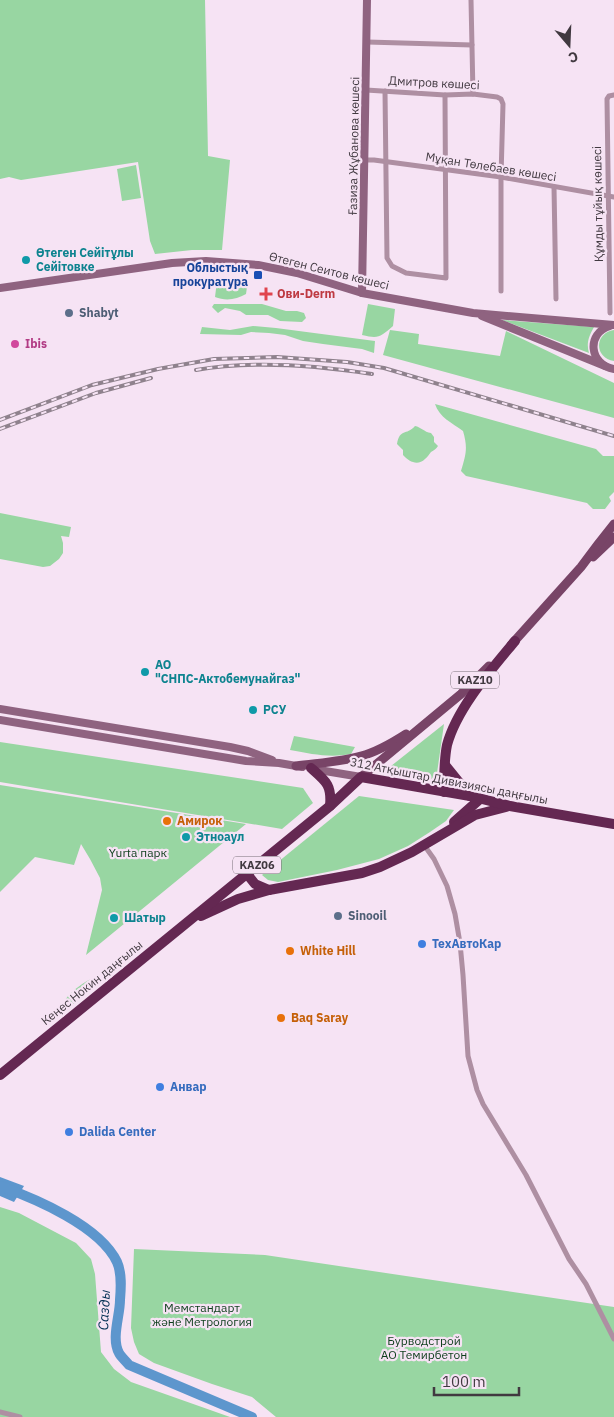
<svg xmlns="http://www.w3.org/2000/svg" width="614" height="1417" font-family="'IBM Plex Sans',sans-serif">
	<rect width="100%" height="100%" fill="#f6e3f4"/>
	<g fill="#98d6a2">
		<path d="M0 0H205L208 156 230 160 222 250H192L155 254 150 241 138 162 21 180 9 177 0 179Z"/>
		<path d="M136 165 141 198 122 201 117 169Z"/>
		<path d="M248 280 246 294C236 300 225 301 215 297L217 281Z"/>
		<path d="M214 304H262L286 311H297L304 313 306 318 302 322 280 321 268 315H246L240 311 225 308 218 313 212 307Z"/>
		<path d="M368 304 395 309 393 326C380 337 379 339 362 335Z"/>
		<path d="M502 320 594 327C589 336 586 343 589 353Z"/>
		<path d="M253 326 276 328 375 341 374 353 362 349 323 344 303 341 285 335 269 333 251 332 241 335 200 334 202 327 230 330Z"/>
		<path d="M390 330 419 334 418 344 500 356 506 331 614 383V418L383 355Z"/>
		<path d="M614 330V361C594 358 594 333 614 330Z"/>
		<path d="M435 404 596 449 603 456H614V492L609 497 611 501 605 509H593L587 503 466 476 461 471C466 454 468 448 463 431 452 423 439 417 435 404Z"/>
		<path d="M415 426C421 427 424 432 431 433L434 437V442L438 446C436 449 434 450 431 452 429 454 428 457 425 459 418 466 409 462 403 455V450L397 444C400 428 406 436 415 426Z"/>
		<path d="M0 513 71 527 69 537 61 536 63 543V553L59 559 50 566 43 567 0 559Z"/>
		<path d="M444 724 436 780 386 770Z"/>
		<path d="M294 736 355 747 351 754C329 758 312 754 290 750Z"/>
		<path d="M0 742 303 788 313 803 282 829 0 782Z"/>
		<path d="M0 785 246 824 86 955 102 890 100 878 90 859 81 844 74 865 35 857 0 892Z"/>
		<path d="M359 796 454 810 446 821 430 832 408 846 379 859 337 870 278 882 268 880 262 875Z"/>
		<path d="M91 979 100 982 67 1009C66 1007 65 1003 65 1001 67 994 84 982 91 979Z"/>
		<path d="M0 1207 19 1213 76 1243 91 1259 95 1274 101 1352 114 1369 131 1382 230 1417H0Z"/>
		<path d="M134 1249 265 1255 614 1307V1417H276L252 1397 212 1384 154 1363 139 1354 134 1342 131 1328Z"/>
	</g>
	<path fill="#5d96cd" d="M0 1177 24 1186 14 1202 0 1196Z"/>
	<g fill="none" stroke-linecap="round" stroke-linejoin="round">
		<path stroke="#5d96cd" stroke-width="10" d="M0 1186C36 1199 100 1226 117 1262 122 1273 121 1288 120 1300 120 1316 111 1338 119 1353 121 1357 126 1361 129 1365L252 1417"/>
		<g stroke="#ae8fa2" stroke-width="5">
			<path d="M471 0 473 94"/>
			<path d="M367 42 472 45"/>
			<path d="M366 90 445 95 473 94 497 97 501 99 503 104 501 177V291"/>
			<path d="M385 91 387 258 392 266 406 273 446 278 445 95"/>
			<path d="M365 160H374L501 177 614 197"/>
			<path d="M554 187 556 299"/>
			<path d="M610 313 607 99 609 96 614 95"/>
			<path d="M424 845 434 859 447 886 455 914 460 943 463 975 468 1056 477 1090 483 1104 526 1175 569 1259 586 1284 614 1339"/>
			<path d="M0 1412 20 1417"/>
		</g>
		<g stroke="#8f6380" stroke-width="8">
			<path d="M0 288 172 263 206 261 258 265 297 273 362 293 473 313 614 325"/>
			<path d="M362 293 367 0"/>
			<path d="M482 316 605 366"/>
			<path d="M610 326C586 333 589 365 614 369"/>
			<path d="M0 709 230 747 248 751 272 760"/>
			<path d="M0 720 246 761 279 763 302 767"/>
			<path d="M313 769 361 777"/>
		</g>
		<g stroke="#784467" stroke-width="9">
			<path d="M593 557 614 537"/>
			<path d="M511 645 581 567 599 543 614 524"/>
			<path d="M296 766C317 763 340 762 361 756 377 752 392 743 406 734"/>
			<path d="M361 777 461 694 489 666"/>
		</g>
		<g stroke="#642852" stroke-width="10">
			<path d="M445 765 470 796"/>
			<path d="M311 768C326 781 332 785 330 806"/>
			<path d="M444 792C444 776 444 760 447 745 457 708 491 670 515 641"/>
			<path d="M454 822 480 799"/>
			<path d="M247 874 255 884 269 890"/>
			<path d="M201 916 238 899 269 890 362 873 380 867 412 852 475 815 506 807"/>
			<path d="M0 1075 330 806 361 777 470 796 510 806 614 824"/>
		</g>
		<g stroke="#8f828d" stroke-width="4">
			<g id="rail">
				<path d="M196 370C253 360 314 365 372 374"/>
				<path d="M0 420 92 385 158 369 214 359 277 357 347 362 384 368 614 436"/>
				<path d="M0 429 96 393 151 378"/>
			</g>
		</g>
		<use href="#rail" stroke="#f6e3f4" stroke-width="2" stroke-dasharray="5.5" stroke-linecap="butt"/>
	</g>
	<g fill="#0f9aa8" stroke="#f6e3f4" stroke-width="2">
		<circle cx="26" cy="260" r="5"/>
		<circle cx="145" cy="672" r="5"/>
		<circle cx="253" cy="710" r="5"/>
		<circle cx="186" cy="837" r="5"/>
		<circle cx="114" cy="918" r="5"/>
	</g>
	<rect fill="#1a4fb4" stroke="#f6e3f4" stroke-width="2" x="253" y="270" width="10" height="10" rx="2.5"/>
	<path fill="#e0444e" stroke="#f6e3f4" stroke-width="2" d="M263.5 286.5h5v5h5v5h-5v5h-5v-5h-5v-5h5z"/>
	<g fill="#5c6f8a" stroke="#f6e3f4" stroke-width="2">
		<circle cx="69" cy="313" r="5"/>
		<circle cx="338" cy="916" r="5"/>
	</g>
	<circle fill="#d1479c" stroke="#f6e3f4" stroke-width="2" cx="15" cy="344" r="5"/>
	<g fill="#e8710a" stroke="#f6e3f4" stroke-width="2">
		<circle cx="167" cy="821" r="5"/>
		<circle cx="290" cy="951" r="5"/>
		<circle cx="281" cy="1018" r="5"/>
	</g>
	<g fill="#3f7fe0" stroke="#f6e3f4" stroke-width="2">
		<circle cx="422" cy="944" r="5"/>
		<circle cx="160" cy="1087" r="5"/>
		<circle cx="69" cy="1132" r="5"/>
	</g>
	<g text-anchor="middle" stroke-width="4.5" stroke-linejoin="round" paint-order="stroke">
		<g fill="#f6e3f4" stroke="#776c76" stroke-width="1">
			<rect x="451" y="671.5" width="48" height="17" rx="4"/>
			<rect x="233" y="856.5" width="48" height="17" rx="4"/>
		</g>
		<g font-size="11" font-weight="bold" fill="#413940">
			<text x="475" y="684">KAZ10</text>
			<text x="257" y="869">KАZ06</text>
		</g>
		<g font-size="12" fill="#413940" stroke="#f6e3f4">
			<text transform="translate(434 83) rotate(3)" y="4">Дмитров көшесі</text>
			<text transform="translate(354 146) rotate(-89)" y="4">Ғазиза Жұбанова көшесі</text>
			<text transform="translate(491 167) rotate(9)" y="4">Мұқан Төлебаев көшесі</text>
			<text transform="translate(598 204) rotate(-91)" y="4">Құмды тұйық көшесі</text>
			<text transform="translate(329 271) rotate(14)" y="4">Өтеген Сеитов көшесі</text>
			<text transform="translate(449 781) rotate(11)" y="4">312 Атқыштар Дивизиясы даңғылы</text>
			<text transform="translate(92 983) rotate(-39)" y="4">Кеңес Нокин даңғылы</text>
		</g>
		<g font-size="12" font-weight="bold" fill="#0d838f" stroke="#f6e3f4" text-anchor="start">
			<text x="36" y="257">Өтеген Сейітұлы<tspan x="36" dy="14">Сейітовке</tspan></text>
			<text x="155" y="669">АО<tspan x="155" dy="14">"СНПС-Актобемунайгаз"</tspan></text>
			<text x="263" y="714">РСУ</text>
			<text x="196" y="841">Этноаул</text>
			<text x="124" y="922">Шатыр</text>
		</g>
		<g font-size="12" font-weight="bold" fill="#164399" stroke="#f6e3f4" text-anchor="end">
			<text x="248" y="272">Облыстық<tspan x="248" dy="14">прокуратура</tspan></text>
		</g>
		<g font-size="12" font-weight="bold" fill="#be3a42" stroke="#f6e3f4" text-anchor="start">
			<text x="277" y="298">Ови-Derm</text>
		</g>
		<g font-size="12" font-weight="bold" fill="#4e5e75" stroke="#f6e3f4" text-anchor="start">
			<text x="79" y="317">Shabyt</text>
			<text x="348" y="920">Sinooil</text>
		</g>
		<g font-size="12" font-weight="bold" fill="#b23c85" stroke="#f6e3f4" text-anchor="start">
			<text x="25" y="348">Ibis</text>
		</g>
		<g font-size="12" font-weight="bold" fill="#c56008" stroke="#f6e3f4" text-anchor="start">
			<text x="177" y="825">Амирок</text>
			<text x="300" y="955">White Hill</text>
			<text x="291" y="1022">Baq Saray</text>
		</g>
		<g font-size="12" fill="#0c3d1a" stroke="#f6e3f4">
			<text x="138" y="857">Yurta парк</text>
			<text x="202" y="1312">Мемстандарт<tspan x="202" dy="14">және Метрология</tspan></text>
			<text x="424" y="1345">Бурводстрой<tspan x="424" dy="14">АО Темирбетон</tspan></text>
		</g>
		<g font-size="12" font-weight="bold" fill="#366cbe" stroke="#f6e3f4" text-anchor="start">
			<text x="432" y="948">ТехАвтоКар</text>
			<text x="170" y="1091">Анвар</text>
			<text x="79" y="1136">Dalida Center</text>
		</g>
		<g font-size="14" font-style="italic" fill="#053155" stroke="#f6e3f4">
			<text transform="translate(104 1310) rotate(-87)" y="5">Сазды</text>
		</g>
	</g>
	<g transform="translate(569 45) rotate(161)" stroke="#f6e3f4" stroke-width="4" paint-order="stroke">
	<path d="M0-4L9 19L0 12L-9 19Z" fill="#413940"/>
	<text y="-8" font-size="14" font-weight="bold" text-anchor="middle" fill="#413940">С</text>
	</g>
	<path d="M434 1387v8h85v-8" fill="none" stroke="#413940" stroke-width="2.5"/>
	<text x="442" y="1387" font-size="15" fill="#413940" stroke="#f6e3f4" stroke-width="4" paint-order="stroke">100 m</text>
</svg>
